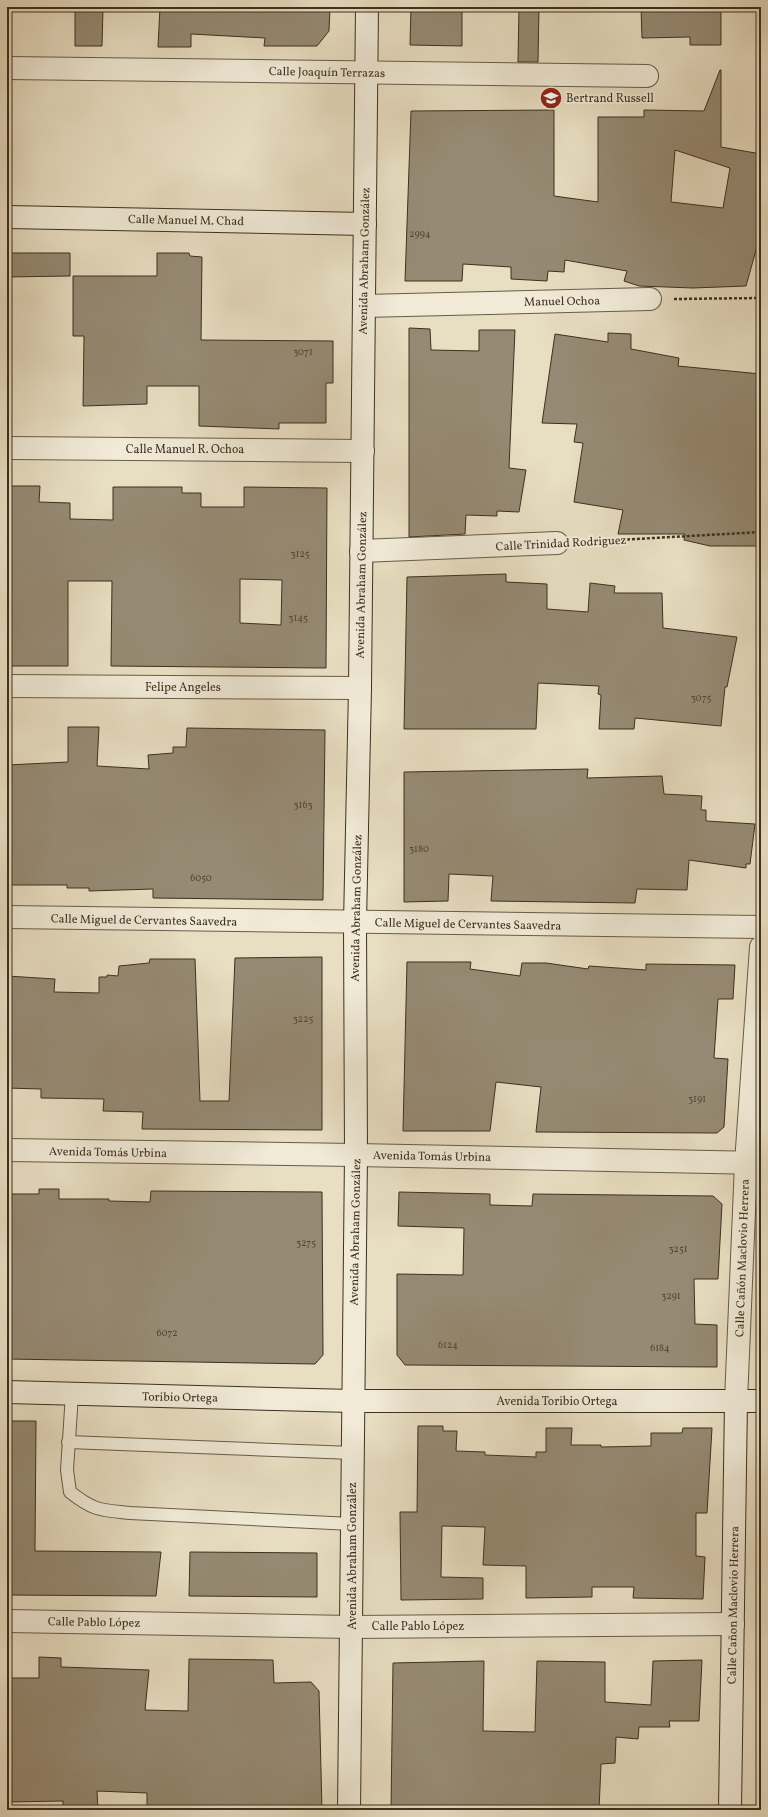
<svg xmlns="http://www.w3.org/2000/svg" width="768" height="1817" font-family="Vollkorn,serif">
	<rect width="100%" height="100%" fill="#e8dec2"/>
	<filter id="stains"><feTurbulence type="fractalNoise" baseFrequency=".005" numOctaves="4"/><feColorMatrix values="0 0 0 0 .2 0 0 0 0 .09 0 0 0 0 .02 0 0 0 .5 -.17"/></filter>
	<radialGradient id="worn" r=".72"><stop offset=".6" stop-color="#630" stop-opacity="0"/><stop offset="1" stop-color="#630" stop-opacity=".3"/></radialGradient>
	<g fill="#968a74" stroke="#3d301f" fill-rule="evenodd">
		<path d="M75 7H103L102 46H75Z"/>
		<path d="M160 7H330L329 31 317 46H264L265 38 191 34V47H158Z"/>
		<path d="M411 7H462V46L410 45Z"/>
		<path d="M519 7H539L538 62H518Z"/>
		<path d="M641 7 721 9V45H690V37L642 38Z"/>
		<path d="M720 70H721V147L761 154V232L746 286 693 288 639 286 624 281 627 271 565 260 564 272 548 271 547 281 511 279V267L463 264 462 281H405L411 111 554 110V196L598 202V117H644V110L704 111ZM675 150 730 168 723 208 671 202Z"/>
		<path d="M7 253H70V276L7 277Z"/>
		<path d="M157 253H189L190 256 202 257 201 340 333 341V383H326V423H279V429L199 426V386H147V404L83 406 84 336H73V276H157Z"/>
		<path d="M409 328 430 329 431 350 479 351V330H515L509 468 526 470 519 512 497 511V516L466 515 465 534 409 537Z"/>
		<path d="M608 333 631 334V349L679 358 678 366 761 374V546H710L684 540 685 534H618L623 510 574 502 583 443 574 442 577 424 542 423 555 334 608 342Z"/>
		<path d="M7 486H40L39 502 70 503V519L113 520V487H182V493H201V507H244V487L327 488 326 668 111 666 112 581H68V666H7ZM240 579 282 580 281 625 240 623Z"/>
		<path d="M506 574V582L547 584V609L588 612 590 583 615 586 614 593H662L663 628 737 637 727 687H725L721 726 635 718 634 729H599L601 695 598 694 599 686 538 683 536 729H404L407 577Z"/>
		<path d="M68 727H99L97 766 149 769 148 755 173 753V747H186L187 728 325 730 323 900 153 898V889L89 891V888H67V885H7V765L68 762Z"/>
		<path d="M588 769 587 778 662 776 664 794 702 796 701 810H706V821L755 824 750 864H746V868L689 860 687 890 637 889 635 903 491 901 493 876 449 874 448 901 404 902V772Z"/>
		<path d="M322 957V1130L142 1129 143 1112 103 1111 104 1099 41 1098V1089L7 1088V976L55 979 54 992 99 993V977H107V975L118 976 119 966 149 963 150 959H195L200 1101H229L235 958Z"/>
		<path d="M407 962H471L470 969 520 976 522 963H546L588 969 589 966 646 970V964L735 965 733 999H718L714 1058 728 1059 724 1127 717 1133 536 1132 541 1087 496 1082 490 1131H403Z"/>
		<path d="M39 1189H59V1199H109V1201L150 1202 151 1191 322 1192 323 1355 315 1364 7 1359V1194H39Z"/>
		<path d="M399 1192 490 1194V1205L532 1206 533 1194 713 1196 722 1204 718 1279H694L695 1324 717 1325V1367L405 1365 397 1355V1274L463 1275 464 1228 398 1226Z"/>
		<path d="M7 1421H36L35 1551 161 1552 156 1596 7 1595Z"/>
		<path d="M418 1426H443V1431H457L456 1451 485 1452V1455L536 1457V1452H546V1428H572L571 1445H601V1447L651 1446V1433H682L683 1428H712L707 1513H696V1556L705 1557 703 1599 633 1598 634 1587H592V1597L526 1598V1566L483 1565 485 1527 442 1526 441 1577 483 1578V1599L401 1600 400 1512H417Z"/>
		<path d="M190 1552 317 1553V1597L189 1596Z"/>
		<path d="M39 1657 61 1658V1667L149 1670 145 1710 188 1711 189 1659 273 1660 274 1683 311 1682 319 1691 322 1810H147V1793L97 1791 98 1810H63V1801L7 1802V1678H39Z"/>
		<path d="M702 1660 699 1721H669L670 1727H639L638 1739 616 1737 615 1763 601 1764 599 1810H391L393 1663 484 1661 483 1731 535 1732 537 1661 605 1662V1702L651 1705 653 1661Z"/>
	</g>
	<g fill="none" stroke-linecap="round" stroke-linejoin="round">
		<g stroke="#685c48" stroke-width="14">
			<g id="lane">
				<path d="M72 1394 67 1470 70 1492C94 1511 101 1510 130 1513L352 1524"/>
				<path d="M68 1442 353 1453"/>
			</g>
		</g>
		<g stroke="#685c48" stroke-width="24">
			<g id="street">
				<path d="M7 68 647 76"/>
				<path d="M364 306 650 299"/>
				<path d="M7 448 363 451"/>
				<path d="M361 551 557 543"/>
				<path d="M7 686 360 688"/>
				<path d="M7 917 761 927"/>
				<path d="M7 1150 356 1155 761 1163"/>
				<path d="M736 1401 746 1163 761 947"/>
				<path d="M7 1621 351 1627 733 1624"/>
			</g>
		</g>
		<g stroke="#3d301f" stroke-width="24">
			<g id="secondary">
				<path d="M7 217 365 224"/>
				<path d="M7 1392 352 1401H761"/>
				<path d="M349 1810 356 1155 355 923 360 688 367 7"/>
				<path d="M730 1810 736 1401"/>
			</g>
		</g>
		<g stroke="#3d301f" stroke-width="2.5" stroke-dasharray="3 2" stroke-linecap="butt">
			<path d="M674 299 761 298"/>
			<path d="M582 542 761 532"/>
		</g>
		<use href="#lane" stroke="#f0ead7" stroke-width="12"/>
		<use href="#street" stroke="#f0ead7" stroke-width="22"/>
		<use href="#secondary" stroke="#f0ead7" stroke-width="22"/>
	</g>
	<defs>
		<g id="school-disc" transform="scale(1.15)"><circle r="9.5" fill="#8f2418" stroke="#f0ead7"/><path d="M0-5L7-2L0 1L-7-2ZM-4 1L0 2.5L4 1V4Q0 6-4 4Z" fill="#fff"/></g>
	</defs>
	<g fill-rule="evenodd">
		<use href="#school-disc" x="551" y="98"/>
	</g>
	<g text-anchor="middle" stroke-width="4" stroke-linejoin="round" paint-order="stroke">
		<g font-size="10" fill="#534634">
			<text x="420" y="237">2994</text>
			<text x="303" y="355">3071</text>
			<text x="300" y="557">3125</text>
			<text x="298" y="621">3145</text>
			<text x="701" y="701">3075</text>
			<text x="303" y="808">3163</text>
			<text x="419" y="852">3180</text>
			<text x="201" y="881">6050</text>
			<text x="303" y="1022">3225</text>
			<text x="697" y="1102">3191</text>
			<text x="306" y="1246">3275</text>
			<text x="678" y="1252">3251</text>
			<text x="671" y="1299">3291</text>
			<text x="167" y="1336">6072</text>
			<text x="448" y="1348">6124</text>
			<text x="660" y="1351">6184</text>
		</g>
		<g font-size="12" fill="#3d301f" stroke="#f0ead7">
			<text transform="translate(327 72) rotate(1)" y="4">Calle Joaquín Terrazas</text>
			<text transform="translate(186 220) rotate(1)" y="4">Calle Manuel M. Chad</text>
			<text transform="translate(364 261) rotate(-89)" y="4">Avenida Abraham González</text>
			<text transform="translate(562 301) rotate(-1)" y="4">Manuel Ochoa</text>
			<text x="185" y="453">Calle Manuel R. Ochoa</text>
			<text transform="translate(561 543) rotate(-3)" y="4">Calle Trinidad Rodriguez</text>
			<text transform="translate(361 585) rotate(-89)" y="4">Avenida Abraham González</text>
			<text x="183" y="691">Felipe Angeles</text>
			<text transform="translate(356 908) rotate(-89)" y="4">Avenida Abraham González</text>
			<text transform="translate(144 920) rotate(1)" y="4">Calle Miguel de Cervantes Saavedra</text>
			<text transform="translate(468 924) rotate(1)" y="4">Calle Miguel de Cervantes Saavedra</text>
			<text transform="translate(108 1152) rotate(1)" y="4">Avenida Tomás Urbina</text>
			<text transform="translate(432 1156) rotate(1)" y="4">Avenida Tomás Urbina</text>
			<text transform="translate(355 1232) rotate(-89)" y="4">Avenida Abraham González</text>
			<text transform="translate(742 1258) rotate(-88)" y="4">Calle Cañón Maclovio Herrera</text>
			<text transform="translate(180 1397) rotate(1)" y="4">Toribio Ortega</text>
			<text x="557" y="1405">Avenida Toribio Ortega</text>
			<text transform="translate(352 1556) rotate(-90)" y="4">Avenida Abraham González</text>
			<text transform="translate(733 1605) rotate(-89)" y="4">Calle Cañon Maclovio Herrera</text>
			<text transform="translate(94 1622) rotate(1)" y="4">Calle Pablo López</text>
			<text x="418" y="1630">Calle Pablo López</text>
		</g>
		<g font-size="12" fill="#3d301f" stroke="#f0ead7" text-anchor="start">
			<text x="566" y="102">Bertrand Russell</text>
		</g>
	</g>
	<rect width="768" height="1817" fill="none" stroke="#e8dec2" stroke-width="24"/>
	<rect x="8" y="8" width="752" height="1801" fill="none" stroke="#3d301f" stroke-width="2"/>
	<rect x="12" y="12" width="744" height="1793" fill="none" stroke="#3d301f"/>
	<rect width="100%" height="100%" filter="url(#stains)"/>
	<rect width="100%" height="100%" fill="url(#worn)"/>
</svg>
